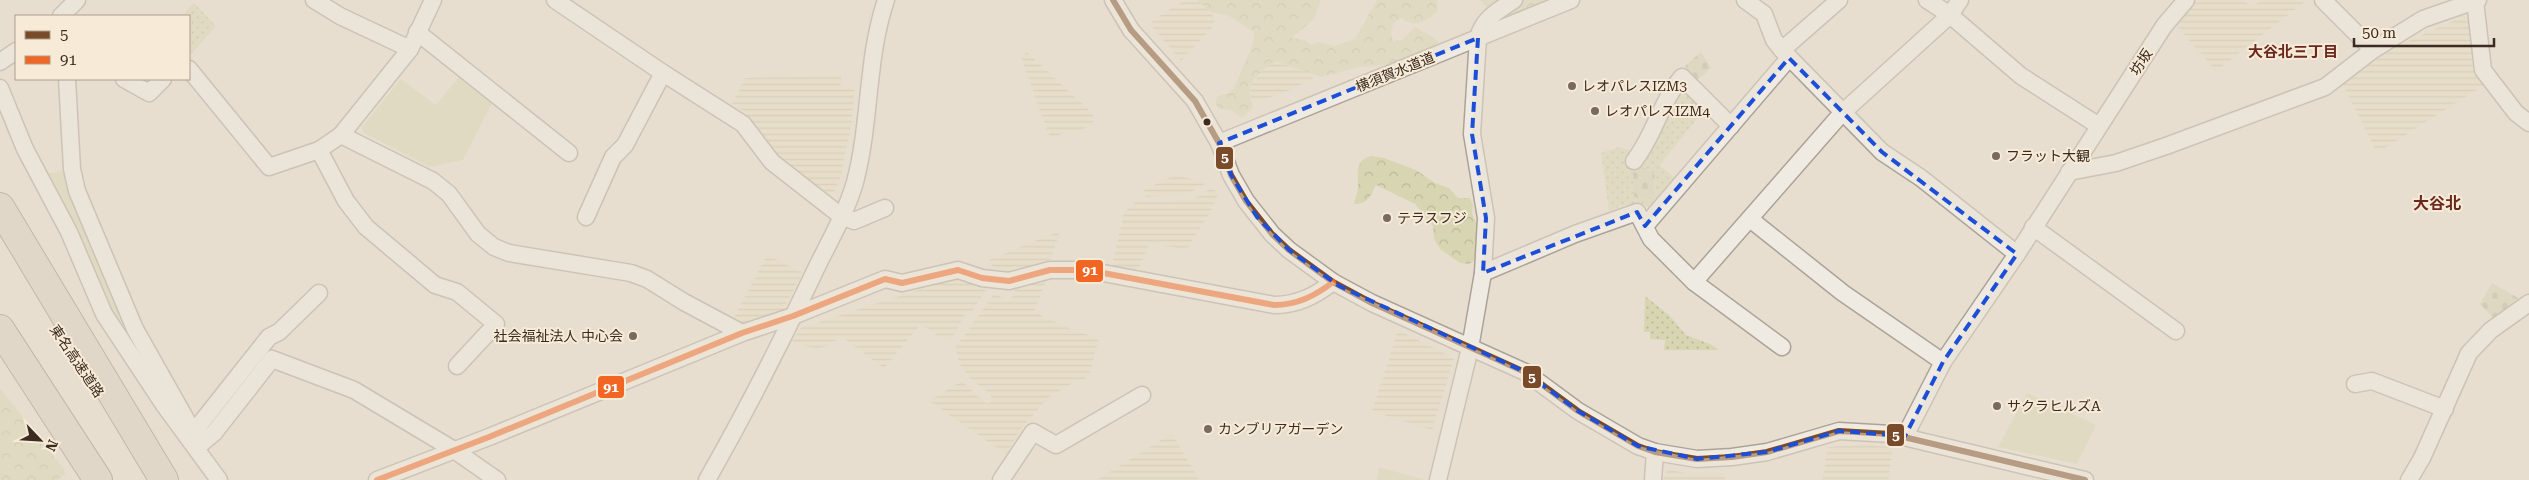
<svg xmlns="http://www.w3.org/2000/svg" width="2529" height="480" font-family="'Roboto Serif','Noto Sans JP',serif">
	<defs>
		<pattern id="farmland-rules" width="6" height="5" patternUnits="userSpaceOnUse" patternTransform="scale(1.25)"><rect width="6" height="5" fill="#e6dcc1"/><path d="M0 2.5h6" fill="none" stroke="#c6bda6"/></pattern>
		<pattern id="forest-crowns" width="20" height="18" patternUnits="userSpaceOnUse" patternTransform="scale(1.25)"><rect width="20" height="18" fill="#d8d6b2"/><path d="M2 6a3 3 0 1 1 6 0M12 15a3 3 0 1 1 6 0" fill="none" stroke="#bab899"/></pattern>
		<pattern id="cemetery-stones" width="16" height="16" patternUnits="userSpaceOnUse" patternTransform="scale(1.25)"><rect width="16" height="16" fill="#d3d0b2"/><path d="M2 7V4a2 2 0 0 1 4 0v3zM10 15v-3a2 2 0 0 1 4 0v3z" fill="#b6b399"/></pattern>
		<pattern id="park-dots" width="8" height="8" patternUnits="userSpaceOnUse" patternTransform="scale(1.25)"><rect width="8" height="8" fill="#d8d6b2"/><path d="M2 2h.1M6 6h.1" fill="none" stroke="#bab899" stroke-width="1.8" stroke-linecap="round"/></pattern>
	</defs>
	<rect width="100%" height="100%" fill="#e7ded0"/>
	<g fill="url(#farmland-rules)">
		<path d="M1186 0 1201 2 1211 12 1215 20 1211 29 1181 61 1150 24 1162 14Z"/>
		<path d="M2195 0H2244L2249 5H2255L2260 0H2307L2216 71 2176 25Z"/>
		<path d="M2464 16 2469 18 2487 83 2377 153 2342 83 2397 46Z"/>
		<path d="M1027 52 1093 114V124L1077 132 1070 131 1050 138 1021 57Z"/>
		<path d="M1275 61 1311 74 1313 79 1285 92 1257 102 1253 101 1250 94 1251 86 1262 71Z"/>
		<path d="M842 74 840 83 842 88 855 87 851 125 840 179 834 192 829 194 778 158 762 133 744 111 732 104 745 78Z"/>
		<path d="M1175 175 1206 183 1193 191 1181 194 1146 197 1144 190Z"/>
		<path d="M1210 189H1214L1218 195 1209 214 1187 249 1149 244 1137 273 1112 266 1124 213 1135 202 1138 200 1155 202 1191 199 1202 195Z"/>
		<path d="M1060 231 1049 264 997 276 989 260Z"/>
		<path d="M767 255 803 273 783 310 743 324 733 319Z"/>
		<path d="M1051 276 1045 283 1034 312 1075 331 1099 338 1090 372 1085 379 1076 381 1048 398 1020 430 1006 454 929 401 962 381 987 404 992 400 990 394 970 378 960 365 955 348 994 294 1010 301 1017 286Z"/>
		<path d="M958 277 988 286 970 315 966 313 952 339 946 337 943 340 921 324 884 368 842 337 818 350 792 341 801 328Z"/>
		<path d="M1398 330 1454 358 1432 430 1372 411Z"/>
		<path d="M1169 435H1173L1199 480H1097Z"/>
		<path d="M1867 444 1893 448 1888 480H1822L1828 447Z"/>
		<path d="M1668 470 1687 473H1726L1725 480H1662Z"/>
	</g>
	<g fill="#d8d6b2">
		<path d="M463 72 495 97 463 160 430 167 364 133 362 127 401 79 436 105Z"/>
		<path d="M69 169 177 410 120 332 46 174Z"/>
		<path d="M2027 393 2096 425 2077 464 1998 447Z"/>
		<path d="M1379 467 1425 480H1377Z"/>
	</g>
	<g fill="url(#forest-crowns)">
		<path d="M1197 0H1321L1314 19 1292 38 1305 40 1311 45 1318 42 1334 46 1355 39 1377 0H1437L1438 11C1433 16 1419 26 1412 23 1407 22 1405 20 1400 18L1393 24 1391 33 1393 41 1402 40 1415 27 1433 37 1438 42 1437 50 1416 58 1377 66 1360 67 1321 77 1275 61C1266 68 1250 79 1250 92 1250 98 1253 102 1253 108L1242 118 1231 110 1218 108 1215 102 1218 96 1229 93 1234 88 1253 44 1254 32 1229 16 1211 12Z"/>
		<path d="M1480 0H1559L1503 24Z"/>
		<path d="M1371 156 1384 158 1416 170 1435 183 1449 188 1458 198H1470L1473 205 1472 214 1479 228 1478 258 1469 264 1460 263 1440 249 1434 239 1433 226 1415 204 1376 185C1370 197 1368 204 1354 204 1355 198 1359 191 1358 185 1358 172 1355 160 1371 156Z"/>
		<path d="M0 388 64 469 65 475 57 480H0Z"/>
	</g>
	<g fill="url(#cemetery-stones)">
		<path d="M1701 52 1711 68 1695 82 1685 66Z"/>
		<path d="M1632 160 1655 175 1652 200 1634 197Z"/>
		<path d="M2492 283 2520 299 2499 318 2492 317 2480 304Z"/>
	</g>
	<g fill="url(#park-dots)">
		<path d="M194 3 216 26 191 54 189 52V16H182Z"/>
		<path d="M1685 89 1705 109 1660 165 1677 180 1654 208 1641 205 1640 209 1624 205 1609 211 1601 153 1619 147 1635 152 1632 160 1634 197 1652 200 1655 175 1642 166C1651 146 1666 99 1685 89Z"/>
		<path d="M1645 296 1670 316 1686 335 1710 344 1719 350H1664L1665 340 1650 339V332H1644Z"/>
	</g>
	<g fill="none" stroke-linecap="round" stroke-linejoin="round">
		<g stroke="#aca398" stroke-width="19">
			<g id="minor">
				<path d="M314 0 340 16 410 49"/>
				<path d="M555 0 663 73 743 124 772 162 841 216 854 221 885 208"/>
				<path d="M1113 0 1131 30 1195 101 1219 143 1231 175 1246 201 1272 234 1289 250 1333 282 1372 303 1525 372 1578 411 1638 446 1655 452 1697 459 1732 457 1767 452 1839 431 1891 434 2085 480"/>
				<path d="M1745 0 1764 14 1774 40 1782 50 1882 152 1921 178 2017 254"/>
				<path d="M1927 0 1950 15 2021 76 2099 126"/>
				<path d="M2323 0 2373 50"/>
				<path d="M2475 1 2483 70 2516 113 2529 123"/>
				<path d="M61 16 77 0"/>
				<path d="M417 32 569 153"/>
				<path d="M1782 50 1839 0"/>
				<path d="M0 62 16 51"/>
				<path d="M189 69 269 167 319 150 341 135 410 49 433 0"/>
				<path d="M67 79 72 169 77 191 135 329 188 423"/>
				<path d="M124 79 149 93 163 79"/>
				<path d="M0 88 25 149 69 232 104 314 164 405 219 480"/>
				<path d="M341 135 433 181 449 194 478 234 494 247 509 253 631 273 647 279 684 302 742 333"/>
				<path d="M1219 143 1571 0"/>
				<path d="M319 150 346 201 366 227 435 285 457 292 496 324 457 366"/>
				<path d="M1634 161C1654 136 1661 101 1682 77L1731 126"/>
				<path d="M2069 172 2116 163 2166 146 2325 87 2373 50 2423 19 2478 0"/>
				<path d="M586 217 613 157 625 145 663 73"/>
				<path d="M1750 219 1843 293 1943 362"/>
				<path d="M1645 226 1789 58"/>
				<path d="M2033 227 2176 331"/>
				<path d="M1483 273 1575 234 1637 212 1651 239 1694 282 1782 347"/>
				<path d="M1694 282 1842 113 1950 15 1960 0"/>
				<path d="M2355 384 2372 381 2445 409"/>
				<path d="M1905 436 1943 362 2017 254 2164 26 2186 0"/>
				<path d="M189 438 269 337 279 332 319 293"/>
				<path d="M197 447 214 433 272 359 354 390 454 450 497 480"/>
				<path d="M377 480 489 437 742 333 793 316 885 279 902 283 958 270 982 278 1009 281 1050 270H1087L1274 305C1297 305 1315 296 1333 282"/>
				<path d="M707 480C745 413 780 345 813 275 827 245 846 214 855 182 871 122 866 59 886 0"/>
				<path d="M1001 480 1033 432 1056 445 1142 395"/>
				<path d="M1438 480 1470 348 1483 273 1486 218 1472 134 1478 38C1483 18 1498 11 1514 0"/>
				<path d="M1653 480 1655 452"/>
				<path d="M2409 480 2422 458 2469 353 2491 330 2529 303"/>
			</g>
		</g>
		<g stroke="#928980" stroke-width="30">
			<g id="motorway">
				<path d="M0 207 164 480"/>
				<path d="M0 329 98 480"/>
			</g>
		</g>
		<use href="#minor" stroke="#efeae2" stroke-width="16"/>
		<use href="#motorway" stroke="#dacec1" stroke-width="28"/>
		<g stroke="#f7ebd7" stroke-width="10">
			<path id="bus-1" d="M1113 0 1131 30 1195 101 1219 143 1231 175 1246 201 1272 234 1289 250 1333 282 1372 303 1525 372 1578 411 1638 446 1655 452 1697 459 1732 457 1767 452 1839 431 1891 434 2085 480"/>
		</g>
		<g stroke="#f7ebd7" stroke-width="10">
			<path id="bus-2" d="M377 480 489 437 742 333 793 316 885 279 902 283 958 270 982 278 1009 281 1050 270H1087L1274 305C1297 305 1315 296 1333 282"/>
		</g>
		<use href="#bus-1" stroke="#7a4b2a" stroke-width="6"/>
		<use href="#bus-2" stroke="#f26522" stroke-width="6"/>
	</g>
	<path d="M0 0H2529V480H0ZM1478 38 1472 134 1486 218 1483 273 1637 212 1645 226 1789 58 1882 152 2017 254 1943 362 1905 436 1839 431 1767 452 1697 459 1638 446 1578 411 1525 372 1339 286 1289 250 1257 217 1231 175 1219 143Z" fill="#e7ded0" fill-opacity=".55" fill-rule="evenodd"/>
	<path fill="none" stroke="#1d4ed8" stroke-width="4" stroke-dasharray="10 6" stroke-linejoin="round" d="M1478 38 1472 134 1486 218 1483 273 1637 212 1645 226 1789 58 1882 152 2017 254 1943 362 1905 436 1839 431 1767 452 1697 459 1638 446 1578 411 1525 372 1339 286 1289 250 1257 217 1231 175 1219 143Z"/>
	<g fill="#786a5e" stroke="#f7ebd7" stroke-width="2">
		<circle cx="1572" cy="86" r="5"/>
		<circle cx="1595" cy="111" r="5"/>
		<circle cx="1996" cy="156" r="5"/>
		<circle cx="1387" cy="218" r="5"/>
		<circle cx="633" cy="336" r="5"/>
		<circle cx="1997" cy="406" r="5"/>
		<circle cx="1208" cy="429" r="5"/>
	</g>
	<circle fill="#3c2b20" stroke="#f7ebd7" stroke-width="2" cx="1207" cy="122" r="4.5"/>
	<g text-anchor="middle" stroke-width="4" stroke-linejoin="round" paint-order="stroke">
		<g font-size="14" fill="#3c2b20" stroke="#f7ebd7">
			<text transform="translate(2141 62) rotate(-57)" y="5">坊坂</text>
			<text transform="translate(1395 72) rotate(-22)" y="5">横須賀水道道</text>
			<text transform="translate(77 361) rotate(56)" y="5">東名高速道路</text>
		</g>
		<g font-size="14" fill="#3c2b20" stroke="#f7ebd7" text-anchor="start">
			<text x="1582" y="91">レオパレスIZM3</text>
			<text x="1605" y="116">レオパレスIZM4</text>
			<text x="2006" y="161">フラット大観</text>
			<text x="1397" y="223">テラスフジ</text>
			<text x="623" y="341" text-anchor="end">社会福祉法人 中心会</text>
			<text x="2007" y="411">サクラヒルズA</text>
			<text x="1218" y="434">カンブリアガーデン</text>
		</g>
		<g font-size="15" font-weight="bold" fill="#6a281e" stroke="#f7ebd7">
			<text x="2293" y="57">大谷北三丁目</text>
		</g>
		<g font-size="16" font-weight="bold" fill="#6a281e" stroke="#f7ebd7">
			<text x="2437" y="209">大谷北</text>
		</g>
	</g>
	<g stroke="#f7ebd7" stroke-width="2">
		<rect x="1215" y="146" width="19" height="24" rx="5" fill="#7a4b2a"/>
		<rect x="1075" y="259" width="29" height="24" rx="5" fill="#f26522"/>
		<rect x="1522" y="365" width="20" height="24" rx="5" fill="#7a4b2a"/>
		<rect x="597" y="375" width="28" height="24" rx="5" fill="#f26522"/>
		<rect x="1886" y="423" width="19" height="24" rx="5" fill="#7a4b2a"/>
	</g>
	<g font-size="14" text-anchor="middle" font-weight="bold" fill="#fff">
		<text x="1225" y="162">5</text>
		<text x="1090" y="275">91</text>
		<text x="1532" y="382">5</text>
		<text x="611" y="392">91</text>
		<text x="1896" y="440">5</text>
	</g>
	<rect x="15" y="15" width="175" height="65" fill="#f7ebd7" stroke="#ac9e8e"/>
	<rect x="25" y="31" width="25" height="8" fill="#7a4b2a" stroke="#ac9e8e"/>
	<text x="60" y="40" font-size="15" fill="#3c2b20">5</text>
	<rect x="25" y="56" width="25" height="8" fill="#f26522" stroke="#ac9e8e"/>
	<text x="60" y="65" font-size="15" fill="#3c2b20">91</text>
	<g transform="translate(40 440) rotate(115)" stroke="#f7ebd7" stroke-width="4" paint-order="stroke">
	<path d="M0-4L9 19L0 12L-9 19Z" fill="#3c2b20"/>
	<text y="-8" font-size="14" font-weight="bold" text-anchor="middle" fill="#3c2b20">N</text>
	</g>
	<path d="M2354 38v8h140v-8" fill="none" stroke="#3c2b20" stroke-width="2.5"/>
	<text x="2362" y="38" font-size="15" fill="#3c2b20" stroke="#f7ebd7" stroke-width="4" paint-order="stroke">50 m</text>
</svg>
